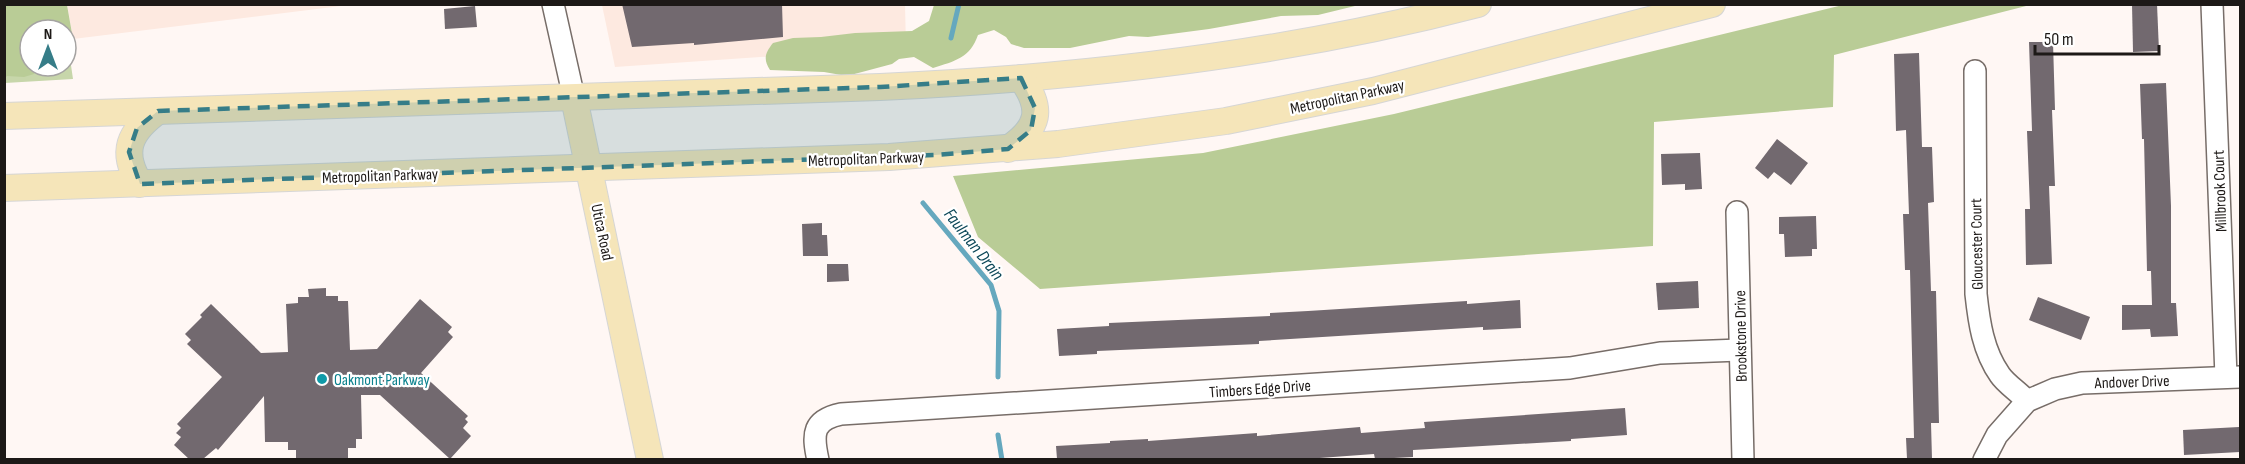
<svg xmlns="http://www.w3.org/2000/svg" width="2245" height="464" font-family="'Sofia Sans Condensed',sans-serif">
	<rect width="100%" height="100%" fill="#fff7f4"/>
	<g fill="#fde9e0">
		<path d="M67 4 349 5 73 39Z"/>
		<path d="M602 5H905L906 47 615 67Z"/>
	</g>
	<path fill="#c7d6aa" d="M5 5 30 30V66H66V31L73 79 5 83Z"/>
	<g fill="#b9cc96">
		<path d="M5 4 67 5 73 39 66 46V30H30V66H40L34 74 24 77 7 76 5 78Z"/>
		<path d="M1847 4 2030 5 1834 55 1833 107 1654 122 1653 246 1040 289 978 237 953 176 1203 153 1394 114Z"/>
		<path d="M934 5H1359L1318 15 1281 16 1209 29 1148 37 1129 36 1070 48H1024L1011 44 1006 37 994 30 978 35C970 58 955 61 933 68L914 57 899 59 892 64 847 76 824 72 770 70C763 59 765 53 773 43L793 38 821 37 855 33 912 31 929 21Z"/>
	</g>
	<g fill="none" stroke-linecap="round" stroke-linejoin="round">
		<g stroke="#65a8be" stroke-width="5">
			<path d="M951 38 959 4"/>
			<path d="M923 203 991 285 999 311 998 377"/>
			<path d="M998 435 1002 460"/>
		</g>
	</g>
	<g fill="#72696f">
		<path d="M622 4H782L783 37 694 45V43L632 47Z"/>
		<path d="M2132 4H2157L2159 51 2133 52Z"/>
		<path d="M475 6 477 27 445 29 444 9Z"/>
		<path d="M2029 42H2053L2055 110H2052L2055 186H2049L2052 264 2026 265 2025 209H2030L2027 131H2032Z"/>
		<path d="M1919 53 1922 147H1932L1934 202 1928 203 1931 291H1936L1939 423H1931L1932 459H1907L1906 438H1914L1910 270H1905L1903 214H1909L1906 130 1896 131 1894 54Z"/>
		<path d="M2166 83 2171 206V303H2176L2178 336 2151 337 2150 329 2122 330V305H2152L2151 271H2147L2144 139H2142L2140 84Z"/>
		<path d="M1777 139 1808 163 1791 185 1774 172 1768 179 1755 168Z"/>
		<path d="M1700 153 1702 189 1685 190V184L1662 185 1661 154Z"/>
		<path d="M1816 216 1817 249H1812V256L1785 257 1784 234H1779V217Z"/>
		<path d="M822 223V235H827L828 256H803L802 224Z"/>
		<path d="M827 264H848L849 281 827 282Z"/>
		<path d="M1698 281 1699 308 1658 310 1656 283Z"/>
		<path d="M326 288V296H338V301H348L350 350 377 349 420 299 452 327 448 332 453 337 421 373 468 416 465 419 468 422 463 428 471 436 450 459 380 395H361L362 439H356V448H348V459H296V450H288V442H265L264 396 218 450 216 448 203 459H189L174 445 181 437 176 433 181 428 177 424 222 377 187 344 191 340 185 334 202 317 200 315 211 304 261 353 288 352 286 304 298 303V297H309L308 289Z"/>
		<path d="M2038 297 2090 317 2081 340 2029 320Z"/>
		<path d="M1520 300 1521 328 1483 330V327L1259 341V344L1097 351V354L1059 356 1057 329 1109 326V323L1270 316V313L1308 311 1467 301V304Z"/>
		<path d="M1625 408 1627 435 1571 439V441L1413 450V457L1375 459 1374 454 1306 459H1057L1056 446 1110 443V441L1148 439V441L1257 433V436L1360 427 1361 433 1425 428 1424 422Z"/>
		<path d="M2239 427 2240 452 2184 455 2183 430Z"/>
	</g>
	<g fill="none" stroke-linecap="round" stroke-linejoin="round">
		<g stroke="#776d68" stroke-width="24">
			<g id="minor">
				<path d="M553 4 574 98"/>
				<path d="M2212 4 2226 377"/>
				<path d="M1975 71 1976 294C1979 322 1983 351 2000 375 2006 384 2019 392 2027 401"/>
				<path d="M1737 212 1743 460"/>
				<path d="M818 460C812 433 813 420 841 414L1570 368 1660 353 1740 350"/>
				<path d="M1984 460 1997 435 2027 401 2055 389 2082 383 2240 377"/>
			</g>
		</g>
		<g stroke="#d6d6d5" stroke-width="28">
			<g id="major">
				<path d="M574 98 650 460"/>
				<path d="M4 116 880 87C1081 78 1283 55 1478 4"/>
				<path d="M1008 149C1039 128 1044 109 1021 78"/>
				<path d="M140 184C120 152 129 132 158 111"/>
				<path d="M4 188 889 157 1058 144 1226 121 1373 91 1712 4"/>
			</g>
		</g>
		<use href="#minor" stroke="#fff" stroke-width="21"/>
		<use href="#major" stroke="#f5e5b9" stroke-width="26"/>
	</g>
	<path fill="#367d88" fill-opacity="0.2" stroke="#367d88" stroke-width="4.5" stroke-dasharray="12 8" stroke-linejoin="round" d="M1021 78 1035 108 1031 130 1008 149 935 155 140 184 129 152 137 128 158 111 880 87Z"/>
	<circle fill="#0f9aa8" stroke="#fff" stroke-width="2" cx="322" cy="379" r="6"/>
	<g text-anchor="middle" stroke-width="4.5" stroke-linejoin="round" paint-order="stroke">
		<g font-size="16" fill="#1d1917" stroke="#fff">
			<text transform="translate(1347 96) rotate(-12)" y="6">Metropolitan Parkway</text>
			<text transform="translate(866 158) rotate(-2)" y="6">Metropolitan Parkway</text>
			<text transform="translate(380 175) rotate(-2)" y="6">Metropolitan Parkway</text>
			<text transform="translate(2219 191) rotate(-92)" y="6">Millbrook Court</text>
			<text transform="translate(603 232) rotate(78)" y="6">Utica Road</text>
			<text transform="translate(1976 244) rotate(-91)" y="6">Gloucester Court</text>
			<text transform="translate(1740 336) rotate(-91)" y="6">Brookstone Drive</text>
			<text transform="translate(2132 381) rotate(-2)" y="6">Andover Drive</text>
			<text transform="translate(1260 388) rotate(-4)" y="6">Timbers Edge Drive</text>
		</g>
		<g font-size="16" fill="#0d838f" stroke="#fff" text-anchor="start">
			<text x="334" y="385">Oakmont Parkway</text>
		</g>
		<g font-size="18" font-style="italic" fill="#0c4758" stroke="#fff">
			<text transform="translate(974 244) rotate(52)" y="6">Faulman Drain</text>
		</g>
	</g>
	<rect width="2245" height="464" fill="none" stroke="#1d1917" stroke-width="12"/>
	<g transform="translate(48 48)"><circle r="28" fill="#ffffff" stroke="#a5a3a2" stroke-width="1.5"/>
	<path d="M0-4.5L10 22L0 15L-10 22Z" fill="#367d88"/>
	<text y="-9" font-size="16" font-weight="bold" text-anchor="middle" fill="#1d1917">N</text>
	</g>
	<path d="M2035 45v9h124v-9" fill="none" stroke="#1d1917" stroke-width="3"/>
	<text x="2044" y="45" font-size="18" fill="#1d1917" stroke="#ffffff" stroke-width="4.5" paint-order="stroke">50 m</text>
</svg>
